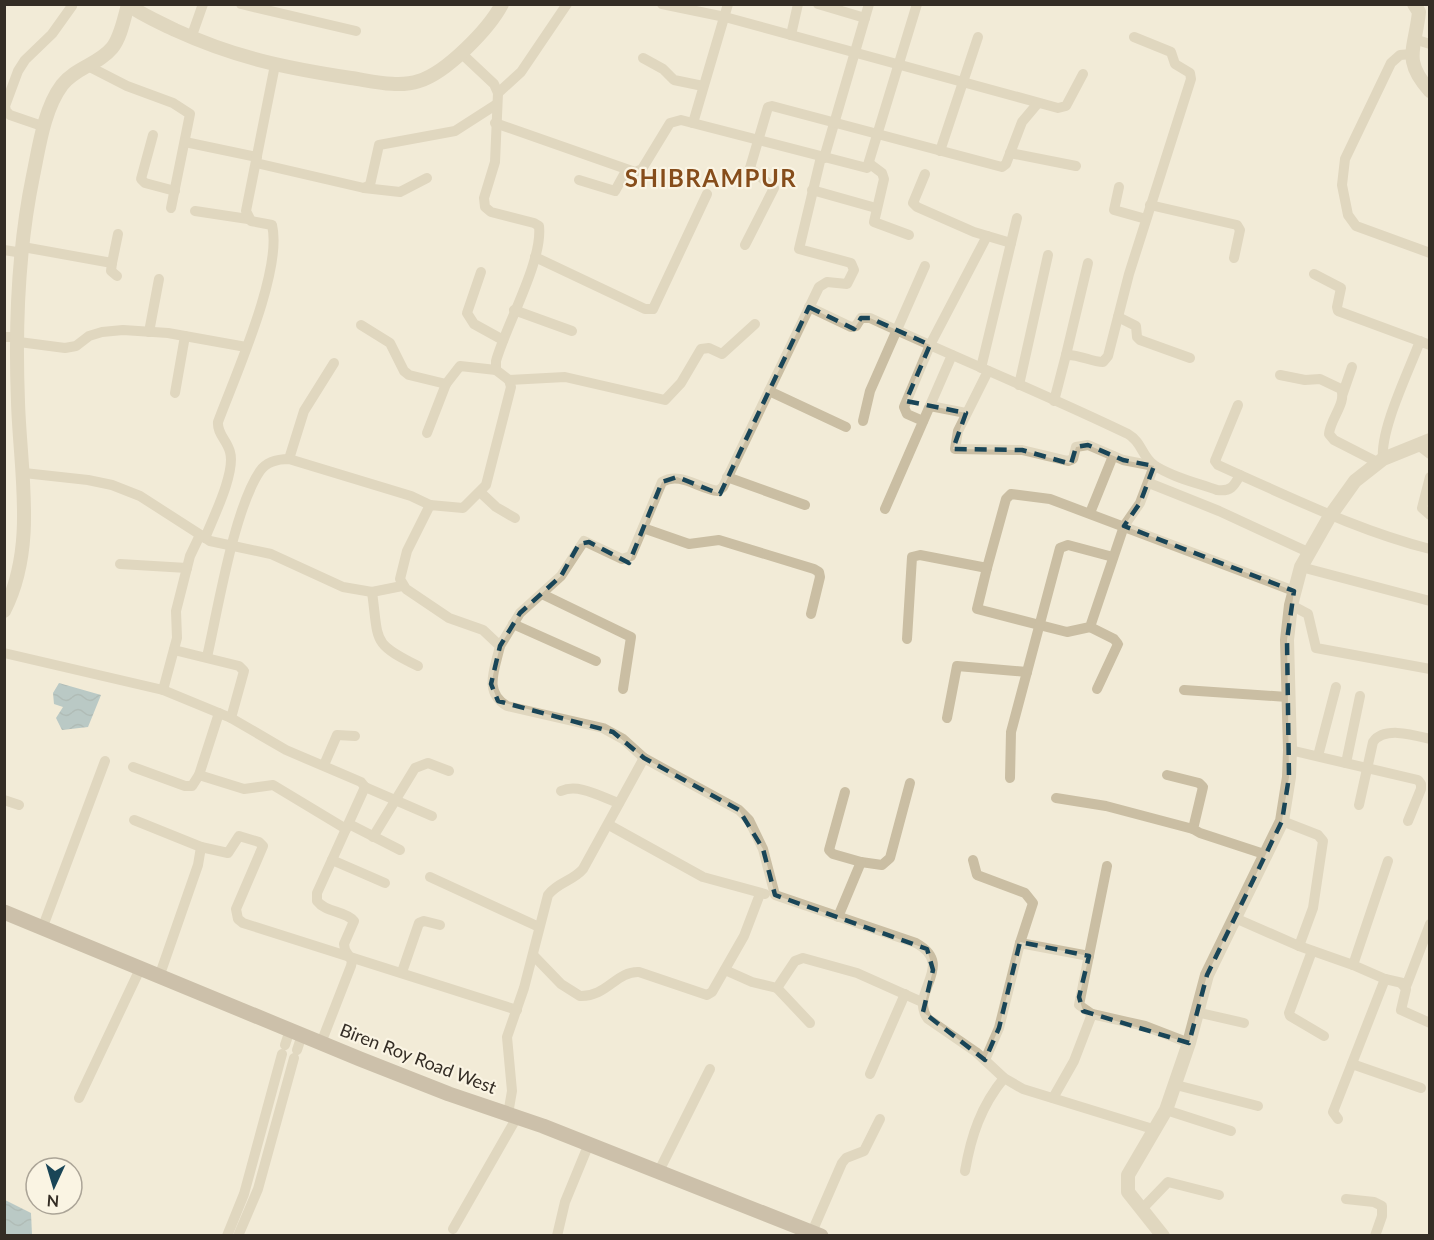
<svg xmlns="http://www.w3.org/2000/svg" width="1434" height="1240" font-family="Lato,sans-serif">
	<defs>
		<pattern id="water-waves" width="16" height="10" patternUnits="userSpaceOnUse" patternTransform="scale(1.5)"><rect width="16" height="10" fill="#75a0b0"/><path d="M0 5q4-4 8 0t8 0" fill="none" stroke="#61838f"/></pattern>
	</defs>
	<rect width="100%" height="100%" fill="#f2ebd7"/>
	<g fill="url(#water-waves)">
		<path d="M59 683 101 695 88 727 62 730 56 718 63 707 54 704 53 693Z"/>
		<path d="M5 1200 31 1213 32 1235H5Z"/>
	</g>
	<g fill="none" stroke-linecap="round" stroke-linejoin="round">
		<g stroke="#cabea3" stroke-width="10">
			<path d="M241 4 356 31"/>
			<path d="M662 4 725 17 1058 108 1066 106 1083 74"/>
			<path d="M818 4 865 18"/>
			<path d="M791 35 798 4"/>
			<path d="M191 38 203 4"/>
			<path d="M1414 39 1430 44"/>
			<path d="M461 53 494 84 498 93 495 162 484 198 485 207 491 212 534 223 539 226C543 261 506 325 496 361V370L509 380 511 387 486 485 463 508 430 505 407 551 400 579 406 589 449 618 483 630 500 646C495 669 483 692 507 706L603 728 623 739 644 758"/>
			<path d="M1411 54 1400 55 1391 63 1345 159 1342 185 1348 215 1356 226 1430 253"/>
			<path d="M643 58 663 69 674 80 703 86"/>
			<path d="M86 65 127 86 173 103 190 114 171 208"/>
			<path d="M498 93 521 72 567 4"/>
			<path d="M495 123 635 172 642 169 670 123 681 120 867 168 917 4"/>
			<path d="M693 123 728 4"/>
			<path d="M45 127 10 115 6 111 5 106 18 71 25 60 52 34 72 6 70 4"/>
			<path d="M153 135 141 179 145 183 175 191"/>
			<path d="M185 142 257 157"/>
			<path d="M940 151 978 37"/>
			<path d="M1010 153 1076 166"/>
			<path d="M824 158 869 4"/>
			<path d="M256 163 364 188 370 185 379 145 455 131 497 104"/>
			<path d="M870 164 882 173 884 179 874 222 909 235"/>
			<path d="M925 174 913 203 917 207 974 232 1011 243"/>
			<path d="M579 180 615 191 626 171"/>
			<path d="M1119 187 1114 210 1146 219"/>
			<path d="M364 188 400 192 427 178"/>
			<path d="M812 190 876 208"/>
			<path d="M1150 205 1237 225 1240 230 1234 258"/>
			<path d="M195 211 248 219"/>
			<path d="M745 245 774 188 750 168 768 107 772 106 1002 167 1006 164 1022 122 1038 103"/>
			<path d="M23 247 112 263 111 271 117 276"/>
			<path d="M4 250 23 253"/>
			<path d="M535 257 645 309H653L707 194"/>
			<path d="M112 263 118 234"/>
			<path d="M481 272 467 313 474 324 503 340"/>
			<path d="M1314 274 1341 288 1337 307 1338 311 1430 345"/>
			<path d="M809 307 851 327 856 326 861 318H870C956 358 1043 393 1128 434 1142 442 1142 457 1154 465 1171 477 1198 483 1217 490 1231 492 1234 486 1240 475 1303 503 1363 532 1430 549"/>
			<path d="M514 310 572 331"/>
			<path d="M1118 317 1136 326 1137 337 1140 340 1190 358"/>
			<path d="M361 325 390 343 404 371 409 375 446 384 460 366 496 370"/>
			<path d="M149 332 159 279"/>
			<path d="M4 337H18"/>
			<path d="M19 342 65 348 76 346 89 336 102 332 123 330 168 333 246 347"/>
			<path d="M1066 355 1088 263"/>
			<path d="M981 368 1017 218"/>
			<path d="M1280 375 1305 380 1320 379 1341 389C1347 403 1330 419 1329 434L1334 440 1377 462"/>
			<path d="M509 380 565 377 665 400 681 383 701 349 709 348 722 354 755 324"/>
			<path d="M1019 385 1048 255"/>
			<path d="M769 391 846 427"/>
			<path d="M175 393 185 336"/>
			<path d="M1343 393 1352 367"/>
			<path d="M1054 401 1066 355C1079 354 1091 362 1103 362L1108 356 1129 274 1191 79 1190 73 1175 64 1171 52 1134 37"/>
			<path d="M1238 405 1215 461 1218 465 1240 475"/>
			<path d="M930 406 966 413"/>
			<path d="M863 421 870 391 925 266"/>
			<path d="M923 421 907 414 904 407 930 345 987 236"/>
			<path d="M427 433 446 384"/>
			<path d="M1417 444 1430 454"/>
			<path d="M289 459 304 411 334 363"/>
			<path d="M1383 459C1380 429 1409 371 1420 341"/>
			<path d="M24 473 88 480 112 485 140 496 210 541 271 554 343 587 372 592 402 586"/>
			<path d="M727 477 805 505"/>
			<path d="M1430 477 1422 508 1430 515"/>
			<path d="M1149 483 1219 511 1308 552"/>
			<path d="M480 492 496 507 515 518"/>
			<path d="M885 509 952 355"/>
			<path d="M1090 513 1113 456"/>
			<path d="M643 528 689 544 719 540 814 569 819 572 820 577 811 614"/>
			<path d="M205 538C213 518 236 472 230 452 227 440 217 434 218 422 235 376 283 270 272 225L251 221 246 211 275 65"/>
			<path d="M120 564 187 568"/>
			<path d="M1301 567 1430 601"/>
			<path d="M987 568 977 609 1067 632 1090 627 1124 526 1140 503 1154 466 1123 460 1088 445 1076 447 1073 459 1068 461 1022 450 955 449 958 431 988 371"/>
			<path d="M372 592C379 642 371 643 418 666"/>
			<path d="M542 594 631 637 623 689"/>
			<path d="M1291 605 1308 614 1316 648 1430 669"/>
			<path d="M513 624 596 661"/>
			<path d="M1090 627 1114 639 1118 644 1097 689"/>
			<path d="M907 639 912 557 920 555 987 568 1006 499 1011 494 1050 499 1294 591"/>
			<path d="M500 646 520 613 561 576 584 541 622 559 631 556 662 482C680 471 699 489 718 491L723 487 819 287 827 282 847 284 854 270 851 263 799 249 821 157"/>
			<path d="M174 650 239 666 244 671 231 718"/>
			<path d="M4 653 163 690 177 638 176 611 190 556 200 535"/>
			<path d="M207 657C218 609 234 509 260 471 267 461 278 459 289 459L411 496 430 505"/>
			<path d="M163 690 231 718 286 750 361 782 365 787 317 893V901C326 913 344 910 354 921L344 944 345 950 352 961 351 966 321 1043"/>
			<path d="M1184 690 1287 697"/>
			<path d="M947 718 957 666 1027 672"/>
			<path d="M1290 750 1418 780 1421 784V789L1408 821"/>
			<path d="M1318 756 1336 687"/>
			<path d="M1346 763 1360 696"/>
			<path d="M324 765 337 735 355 736"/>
			<path d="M133 767 185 786H192L199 775 219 713"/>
			<path d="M199 775 244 789 273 785 346 829"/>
			<path d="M1167 775 1199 783 1203 787 1193 829 1200 833 1264 854"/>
			<path d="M1010 778 1011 732 1060 548 1068 545 1113 557"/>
			<path d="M365 787 432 816"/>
			<path d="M561 791C579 783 601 797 619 803"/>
			<path d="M1056 798 1106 806 1193 829"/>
			<path d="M4 800 19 805"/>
			<path d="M1359 805 1373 742C1384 726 1414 735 1430 739"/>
			<path d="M134 820 201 847 198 865 159 977"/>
			<path d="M1282 821 1318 835 1323 841 1313 908 1299 946"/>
			<path d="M349 824 400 850"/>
			<path d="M609 825 703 877 765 894"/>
			<path d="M373 837 415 768 428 763 449 771"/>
			<path d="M201 847 228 853 239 836 259 842 263 846 236 909 238 919 243 923 517 1010"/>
			<path d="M332 860 385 883"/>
			<path d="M973 860 977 875 1025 893 1033 903 1020 943"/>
			<path d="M1388 861 1353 965 1385 979 1407 984 1430 924"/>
			<path d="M861 862 882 865 890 858 910 783"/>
			<path d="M1107 866 1079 1005 1092 1014 1145 1026 1189 1043"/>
			<path d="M430 877 539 927"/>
			<path d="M838 917 861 862 833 854 829 850 845 792"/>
			<path d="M1235 918 1299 946 1353 965"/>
			<path d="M42 929 105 761"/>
			<path d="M1312 951 1289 1013 1290 1016 1324 1036"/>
			<path d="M533 955 561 984 580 996C607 997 616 971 639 972L707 995 712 992 744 936 760 894"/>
			<path d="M725 970 752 982 777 988 795 961 803 958 857 973 922 1002"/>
			<path d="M402 972 419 923 424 921 440 925"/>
			<path d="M1402 984 1406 989 1401 1010 1430 1023"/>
			<path d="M777 988 810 1023"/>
			<path d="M1196 1012 1244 1023"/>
			<path d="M285 1045 290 1030"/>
			<path d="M297 1050 302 1035"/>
			<path d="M985 1060 999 1028 1020 943 1089 956"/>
			<path d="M1352 1064 1421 1088"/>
			<path d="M870 1074 905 994"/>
			<path d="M1176 1085 1258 1106"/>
			<path d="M79 1098 140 969"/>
			<path d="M1053 1098 1074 1061 1092 1014"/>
			<path d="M1166 1110 1231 1131"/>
			<path d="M508 1114 512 1091 507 1037 524 988 548 895C558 882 573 881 583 869L644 758 739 810 749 820 763 849 775 895 916 943C957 966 908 992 928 1019L976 1052 1004 1078 1023 1089 1156 1130"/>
			<path d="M1338 1119 1333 1112 1385 979"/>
			<path d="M965 1171C971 1136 981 1106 1004 1078"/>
			<path d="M658 1173 710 1069"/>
			<path d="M1346 1199 1374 1202 1382 1206V1216L1375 1236"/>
			<path d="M1142 1209 1168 1182 1219 1195"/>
			<path d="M453 1229 517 1117"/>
			<path d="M812 1232 842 1163 846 1158 864 1151 880 1119"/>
			<path d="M227 1236 244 1194 282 1054"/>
			<path d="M238 1236 258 1189 294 1058"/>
			<path d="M557 1236 565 1202 588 1146"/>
		</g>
		<g stroke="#cabea3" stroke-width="14">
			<path d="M127 4C142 15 159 22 175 30 236 58 286 68 351 78 372 81 398 88 419 81 446 73 489 29 502 4"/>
			<path d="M1414 4 1419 12C1415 49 1402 60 1430 91"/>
			<path d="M4 611C37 547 20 471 18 402 15 327 18 249 33 176 39 147 44 109 62 85 75 68 99 64 112 48 121 37 124 18 128 5"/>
			<path d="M1163 1236 1128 1192V1175L1166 1110 1189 1043 1207 975 1282 821 1289 777 1290 750 1287 640 1291 605 1301 567 1330 516 1355 481 1383 459 1430 440"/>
		</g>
		<path stroke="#9d8d74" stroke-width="15" d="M4 912 360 1059 449 1094 543 1126 821 1236"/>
	</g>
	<path d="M0 0H1434V1240H0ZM809 307 854 329 861 318H870L930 345 906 401 966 413 953 449 1022 450 1071 464 1076 447 1088 445 1123 460 1154 466 1140 503 1124 526 1294 591 1287 640 1289 777 1282 821 1207 975 1189 1043 1083 1011 1079 997 1089 956 1020 942 999 1028 985 1060 923 1012 933 970 927 949 775 895 763 849 739 810 644 758 613 732 498 701 491 684 500 646 520 613 561 576 579 544 589 542 629 563 662 482 677 477 720 494Z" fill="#f2ebd7" fill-opacity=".55" fill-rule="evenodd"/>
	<path fill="none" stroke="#194557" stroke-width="4.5" stroke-dasharray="12 8" stroke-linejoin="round" d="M809 307 854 329 861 318H870L930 345 906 401 966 413 953 449 1022 450 1071 464 1076 447 1088 445 1123 460 1154 466 1140 503 1124 526 1294 591 1287 640 1289 777 1282 821 1207 975 1189 1043 1083 1011 1079 997 1089 956 1020 942 999 1028 985 1060 923 1012 933 970 927 949 775 895 763 849 739 810 644 758 613 732 498 701 491 684 500 646 520 613 561 576 579 544 589 542 629 563 662 482 677 477 720 494Z"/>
	<g text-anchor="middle" stroke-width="4.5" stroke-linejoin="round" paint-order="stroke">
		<g font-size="18" fill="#342d25" stroke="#faf4e3">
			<text transform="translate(418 1059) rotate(21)" y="6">Biren Roy Road West</text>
		</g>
		<g font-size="24" font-weight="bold" letter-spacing="1.5" fill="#864d1b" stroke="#faf4e3">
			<text x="711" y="187">SHIBRAMPUR</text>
		</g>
	</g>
	<rect width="1434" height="1240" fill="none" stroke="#342d25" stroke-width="12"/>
	<g transform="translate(54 1186) rotate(184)"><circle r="28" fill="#faf4e3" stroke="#aba497" stroke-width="1.5"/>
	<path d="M0-4.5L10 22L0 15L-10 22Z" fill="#194557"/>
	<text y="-9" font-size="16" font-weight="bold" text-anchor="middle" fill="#342d25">N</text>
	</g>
</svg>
